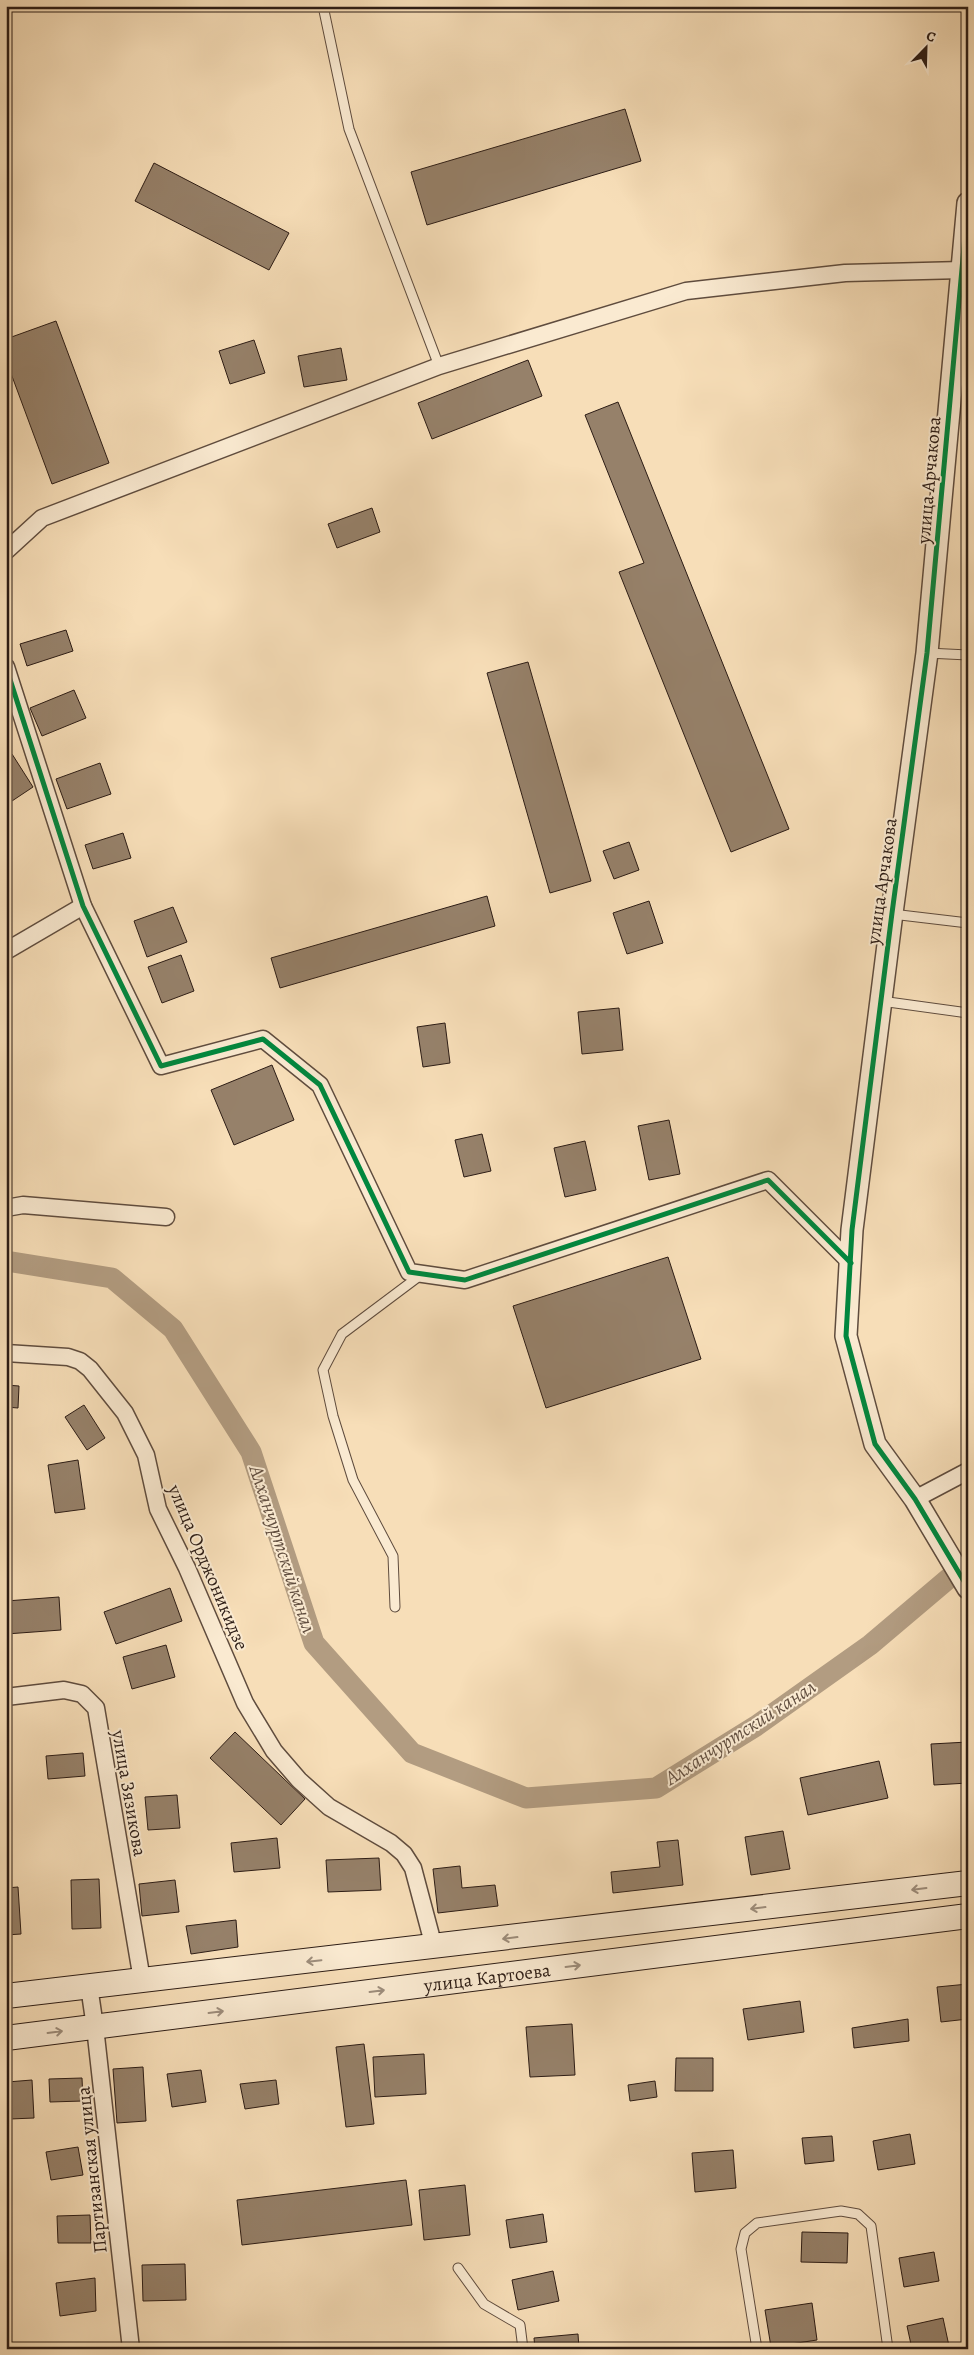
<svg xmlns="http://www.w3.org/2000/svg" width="974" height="2355" font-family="Alegreya,serif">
	<rect width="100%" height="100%" fill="#f7deb8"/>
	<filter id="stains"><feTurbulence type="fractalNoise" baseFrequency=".004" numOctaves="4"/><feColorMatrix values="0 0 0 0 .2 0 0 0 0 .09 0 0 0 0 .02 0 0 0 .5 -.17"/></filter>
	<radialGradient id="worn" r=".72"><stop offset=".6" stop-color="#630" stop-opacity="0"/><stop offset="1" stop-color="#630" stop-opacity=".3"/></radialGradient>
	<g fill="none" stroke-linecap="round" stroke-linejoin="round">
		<path stroke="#b29c81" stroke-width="21" d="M6 1261 112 1278 173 1329 251 1452 314 1643 412 1753 526 1798 656 1788 756 1726 870 1645 968 1562"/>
	</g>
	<g fill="#96816a" stroke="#2c1c15">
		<path d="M625 109 641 161 427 225 411 172Z"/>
		<path d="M154 163 289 233 269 270 135 201Z"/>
		<path d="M56 321 109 463 52 484 6 360V339Z"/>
		<path d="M254 340 265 373 230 384 219 351Z"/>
		<path d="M341 348 347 380 304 387 298 356Z"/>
		<path d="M528 360 542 396 432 439 418 403Z"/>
		<path d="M618 402 789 829 731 852 619 572 644 563 585 415Z"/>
		<path d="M372 508 380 532 337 548 328 524Z"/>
		<path d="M66 630 73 651 27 666 20 644Z"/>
		<path d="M528 662 591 881 550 893 487 673Z"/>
		<path d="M74 690 86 718 42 736 30 708Z"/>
		<path d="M12 754 33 787 6 805V758Z"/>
		<path d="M100 763 111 794 67 809 56 779Z"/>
		<path d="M123 833 131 858 93 869 85 845Z"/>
		<path d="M629 842 639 870 614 879 603 851Z"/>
		<path d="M487 896 495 926 280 988 271 958Z"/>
		<path d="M649 901 663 943 627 954 613 913Z"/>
		<path d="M173 907 187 942 147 957 134 921Z"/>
		<path d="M181 955 194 991 162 1003 148 967Z"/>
		<path d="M619 1008 623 1050 582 1054 578 1012Z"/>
		<path d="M445 1023 450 1063 423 1067 417 1027Z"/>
		<path d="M272 1065 294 1120 234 1145 211 1090Z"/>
		<path d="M669 1120 680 1174 649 1180 638 1126Z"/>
		<path d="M482 1134 491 1171 464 1177 455 1140Z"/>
		<path d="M585 1141 596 1190 565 1197 554 1148Z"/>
		<path d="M668 1257 701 1359 546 1408 513 1306Z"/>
		<path d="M6 1385 19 1386 18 1408 6 1407Z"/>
		<path d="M84 1405 105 1438 87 1450 65 1417Z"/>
		<path d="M78 1460 85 1509 55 1513 48 1465Z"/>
		<path d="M170 1588 182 1621 116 1644 104 1612Z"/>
		<path d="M59 1597 61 1630 6 1634V1601Z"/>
		<path d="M166 1645 175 1677 132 1689 123 1657Z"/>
		<path d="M235 1732 305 1799 281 1825 210 1758Z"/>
		<path d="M968 1742V1783L934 1785 931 1744Z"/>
		<path d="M83 1753 85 1776 48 1779 46 1756Z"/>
		<path d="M879 1761 888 1798 808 1815 800 1778Z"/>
		<path d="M177 1795 180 1828 148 1830 145 1797Z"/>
		<path d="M783 1831 790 1869 751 1875 745 1837Z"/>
		<path d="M277 1838 280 1868 234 1872 231 1843Z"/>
		<path d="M678 1840 683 1885 613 1893 611 1872 660 1867 657 1842Z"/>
		<path d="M379 1858 381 1890 328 1892 326 1860Z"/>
		<path d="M460 1866 462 1888 495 1885 498 1906 438 1913 433 1869Z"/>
		<path d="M99 1879 101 1928 72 1929 71 1880Z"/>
		<path d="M175 1880 179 1912 142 1916 139 1884Z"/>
		<path d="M18 1887 21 1934 6 1935V1888Z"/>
		<path d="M236 1920 238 1947 191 1954 186 1926Z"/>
		<path d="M968 1984V2019L941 2022 937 1987Z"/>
		<path d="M800 2001 804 2032 748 2040 743 2009Z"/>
		<path d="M908 2019 909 2041 854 2048 852 2028Z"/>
		<path d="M572 2024 575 2075 530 2077 526 2027Z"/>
		<path d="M364 2044 374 2124 346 2127 336 2047Z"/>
		<path d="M424 2054 426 2094 375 2097 373 2057Z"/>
		<path d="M676 2058H713V2091H675Z"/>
		<path d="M143 2067 146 2121 117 2123 113 2069Z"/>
		<path d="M201 2070 206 2102 172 2107 167 2074Z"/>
		<path d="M82 2078 83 2101 50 2102 49 2079Z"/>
		<path d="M32 2080 34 2118 10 2119 7 2082Z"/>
		<path d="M276 2080 279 2104 245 2109 240 2084Z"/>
		<path d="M655 2081 657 2097 630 2101 628 2085Z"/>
		<path d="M910 2134 915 2164 878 2170 873 2141Z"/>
		<path d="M832 2136 834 2161 805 2164 802 2138Z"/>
		<path d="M78 2147 83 2175 51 2180 46 2152Z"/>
		<path d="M733 2150 736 2188 695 2192 692 2153Z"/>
		<path d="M406 2180 412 2225 242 2245 237 2200Z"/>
		<path d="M465 2185 470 2235 424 2240 419 2190Z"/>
		<path d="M543 2214 547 2242 510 2248 506 2220Z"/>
		<path d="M90 2215 91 2243H58L57 2216Z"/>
		<path d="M802 2232 848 2233 847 2263 801 2262Z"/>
		<path d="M934 2252 939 2281 904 2287 899 2258Z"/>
		<path d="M185 2264 186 2300 143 2301 142 2265Z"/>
		<path d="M553 2271 559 2301 518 2310 512 2280Z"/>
		<path d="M95 2278 96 2311 60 2316 56 2283Z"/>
		<path d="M812 2303 817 2340 771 2347 765 2310Z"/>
		<path d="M943 2318 949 2346 938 2349H912L907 2326Z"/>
		<path d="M578 2334 579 2349H535L534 2338Z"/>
		<path d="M98 2345V2349H64V2348Z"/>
	</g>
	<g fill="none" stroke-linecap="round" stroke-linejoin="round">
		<g stroke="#5f4c3e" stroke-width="11">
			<g id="service">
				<path d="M323 6 349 129 439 366"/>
				<path d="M927 653 968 655"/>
				<path d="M892 914 968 923"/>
				<path d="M881 1001 968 1013"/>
				<path d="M395 1607 393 1556 353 1480 333 1416 323 1370 342 1334 422 1274"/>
				<path d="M458 2268 484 2304 520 2325 523 2349"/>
				<path d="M757 2349 741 2249 745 2233 757 2223 841 2211 858 2214 871 2226 888 2349"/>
			</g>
		</g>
		<g stroke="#5f4c3e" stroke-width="19">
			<g id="minor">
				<path d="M6 551 42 518 439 366 686 291 845 273 962 270"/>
				<path d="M6 667 83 906 161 1066 263 1039 320 1085 409 1272 465 1280 768 1180 851 1263"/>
				<path d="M6 951 83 906"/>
				<path d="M6 1208 23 1205 166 1217"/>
				<path d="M6 1353 68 1357 80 1361 90 1369 125 1413 146 1455 158 1509 187 1568 245 1703 274 1751 299 1780 329 1807 391 1843 404 1854 413 1868 434 1947"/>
				<path d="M915 1499 968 1471"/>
				<path d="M6 1697 64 1690 82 1694 96 1708 142 1980"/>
				<path d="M89 1986 95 2027 131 2349"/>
			</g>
		</g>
		<g stroke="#5f4c3e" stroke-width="24">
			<path id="tertiary" d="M968 203 927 653 892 913 852 1230 846 1336 875 1444 915 1499 968 1588"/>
		</g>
		<g stroke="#2c1c15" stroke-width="26">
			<g id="secondary">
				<path d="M6 1996 968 1883"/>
				<path id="s1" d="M6 2038 968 1916"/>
			</g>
		</g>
		<use href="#service" stroke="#faead1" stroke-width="9"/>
		<use href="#minor" stroke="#faead1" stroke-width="16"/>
		<use href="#tertiary" stroke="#faead1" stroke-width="21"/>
		<use href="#secondary" stroke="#faead1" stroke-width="24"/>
		<g stroke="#faead1" stroke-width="8">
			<g id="cycleway">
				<path d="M968 203 927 653 892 913 852 1230 846 1336 875 1444 915 1499 968 1588"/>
				<path d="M6 667 83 906 161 1066 263 1039 320 1085 409 1272 465 1280 768 1180 851 1263"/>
			</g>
		</g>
		<use href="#cycleway" stroke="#00873e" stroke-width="5"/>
	</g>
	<defs><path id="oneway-shaft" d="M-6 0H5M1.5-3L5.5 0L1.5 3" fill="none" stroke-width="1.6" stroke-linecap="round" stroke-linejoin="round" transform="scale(1.25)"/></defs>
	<g stroke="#9d8d7c">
		<use href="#oneway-shaft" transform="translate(919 1889) rotate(173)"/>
		<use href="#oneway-shaft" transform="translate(758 1908) rotate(173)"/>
		<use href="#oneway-shaft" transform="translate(510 1938) rotate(173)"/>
		<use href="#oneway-shaft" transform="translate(314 1961) rotate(174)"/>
		<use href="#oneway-shaft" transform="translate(573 1966) rotate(-7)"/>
		<use href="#oneway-shaft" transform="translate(377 1991) rotate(-7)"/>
		<use href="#oneway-shaft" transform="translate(216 2012) rotate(-7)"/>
		<use href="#oneway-shaft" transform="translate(55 2032) rotate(-7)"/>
	</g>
	<g text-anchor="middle" stroke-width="4" stroke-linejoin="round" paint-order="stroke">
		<g font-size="19" fill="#2c1c15" stroke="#faead1">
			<text transform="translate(928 480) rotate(-85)" y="7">улица Арчакова</text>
			<text transform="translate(881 881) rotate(-82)" y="7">улица Арчакова</text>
			<text transform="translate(209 1567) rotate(67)" y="7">улица Орджоникидзе</text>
			<text transform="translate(130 1793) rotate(80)" y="7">улица Зязикова</text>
			<text dy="7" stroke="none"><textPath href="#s1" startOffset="485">улица Картоева</textPath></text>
			<text transform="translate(91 2170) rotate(-96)" y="7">Партизанская улица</text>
		</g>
		<g font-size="20" font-style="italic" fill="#624f40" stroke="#faead1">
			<text transform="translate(283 1549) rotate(72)" y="7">Алханчуртский канал</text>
			<text transform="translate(740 1732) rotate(-33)" y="7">Алханчуртский канал</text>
		</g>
	</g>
	<rect width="974" height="2355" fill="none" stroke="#f7deb8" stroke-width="25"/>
	<rect x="8" y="8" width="959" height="2340" fill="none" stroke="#2c1c15" stroke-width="2.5"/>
	<rect x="12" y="12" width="949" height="2330" fill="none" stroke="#2c1c15"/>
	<g transform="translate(926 48) rotate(23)" stroke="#faead1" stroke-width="4" paint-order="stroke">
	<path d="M0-4L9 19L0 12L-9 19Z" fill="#2c1c15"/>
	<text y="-8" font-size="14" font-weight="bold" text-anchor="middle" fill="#2c1c15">С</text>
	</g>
	<rect width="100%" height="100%" filter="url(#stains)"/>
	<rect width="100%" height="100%" fill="url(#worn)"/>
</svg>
